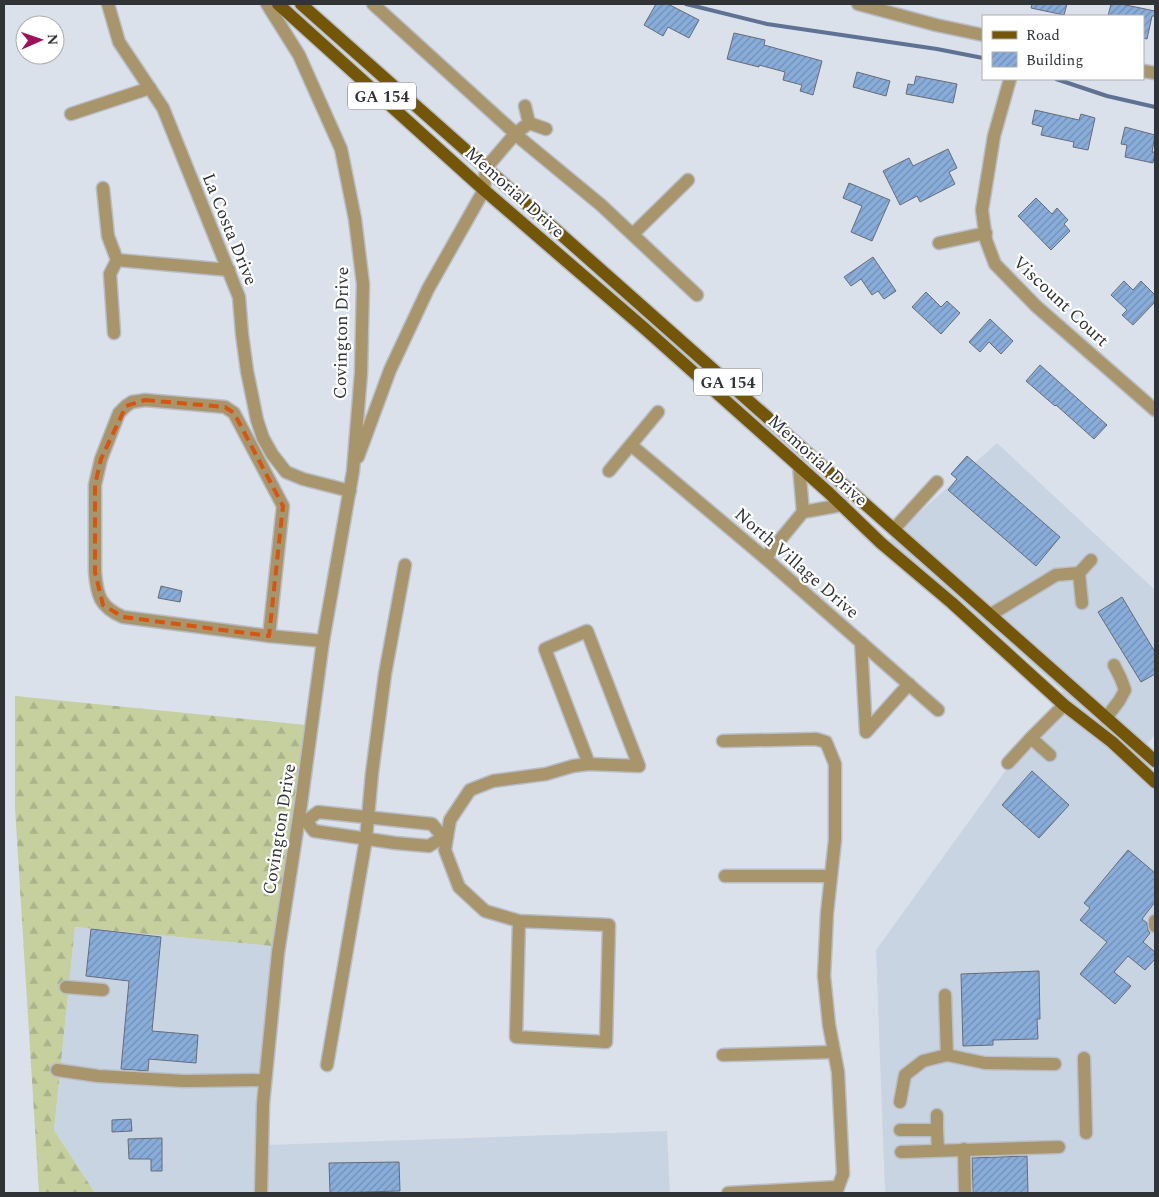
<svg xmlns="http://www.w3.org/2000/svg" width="1159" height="1197" font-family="Spectral,serif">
	<defs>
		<pattern id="forest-firs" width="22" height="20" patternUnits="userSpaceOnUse" patternTransform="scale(1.25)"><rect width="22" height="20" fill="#c5d09e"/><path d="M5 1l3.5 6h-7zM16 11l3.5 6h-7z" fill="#aab389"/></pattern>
		<pattern id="building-hatch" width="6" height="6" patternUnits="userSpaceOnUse" patternTransform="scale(1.25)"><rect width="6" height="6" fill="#89adda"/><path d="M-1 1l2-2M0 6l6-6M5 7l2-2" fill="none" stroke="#718eb2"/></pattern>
	</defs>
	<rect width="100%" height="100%" fill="#dae1eb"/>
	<g fill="#c9d4e3">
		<path d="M997 443 1155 590V735L1132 760 1155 780V1193H885L876 950 1063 691 889 540Z"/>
		<path d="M75 927 282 947 266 1145 667 1131 670 1193H95L54 1130Z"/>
	</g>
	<path fill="url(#forest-firs)" d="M15 696 316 726 282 947 75 927 54 1130 95 1193H39L15 808Z"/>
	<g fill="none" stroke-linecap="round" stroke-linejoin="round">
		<g stroke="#607293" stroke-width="4">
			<path d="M686 4 767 24 937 49 983 58"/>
			<path d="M1056 79 1107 96 1155 107"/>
		</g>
	</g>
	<g fill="url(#building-hatch)" stroke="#666c75">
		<path d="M656 4H668L699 20 689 38 668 27 663 36 644 25Z"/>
		<path d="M1032 4H1067L1064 15 1031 8Z"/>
		<path d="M1111 4H1121L1155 11V16H1152L1147 39 1143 38V16H1108Z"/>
		<path d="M734 33 765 40 764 45 822 61 813 95 800 91 802 85 783 80 785 72 759 65V67L727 59Z"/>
		<path d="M857 72 890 81 886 96 853 87Z"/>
		<path d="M916 76 957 84 953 103 906 94 908 84 914 85Z"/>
		<path d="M1035 110 1079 120 1081 114 1095 118 1088 150 1073 147 1074 142 1041 135 1043 127 1032 124Z"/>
		<path d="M1125 127 1155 135 1152 152H1155L1153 163 1125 157 1127 145 1121 144Z"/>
		<path d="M948 149 957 168 949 172 955 184 920 202 917 196 900 205 883 171 909 158 913 166Z"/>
		<path d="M849 183 890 200 872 241 851 232 862 206 843 198Z"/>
		<path d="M1036 198 1052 214 1057 208 1068 220 1064 224 1070 231 1051 250 1018 216Z"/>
		<path d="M873 257 896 291 884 299 878 291 872 295 861 279 851 286 844 277Z"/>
		<path d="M1124 281 1133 290 1141 281 1155 295V302L1133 325 1122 315 1127 310 1111 295Z"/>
		<path d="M926 292 941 307 947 301 960 313 941 334 912 307Z"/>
		<path d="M990 319 1013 341 1001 354 989 342 980 352 969 342Z"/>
		<path d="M1040 365 1107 425 1094 439 1056 405 1055 406 1026 381Z"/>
		<path d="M967 456 1060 537 1036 566 948 490 957 479 951 474Z"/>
		<path d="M161 586 182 591 180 602 158 598Z"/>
		<path d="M1122 597 1155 652V674L1141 682 1098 612Z"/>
		<path d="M1032 771 1069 805 1039 838 1002 805Z"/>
		<path d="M1128 850 1155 873V902L1142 919 1147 923 1148 930 1150 933 1143 942 1155 952V959L1145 970 1128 956 1114 972 1131 986 1115 1004 1080 974 1107 942 1080 920 1090 908 1084 903Z"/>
		<path d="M91 929 161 937 152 1031 198 1035 196 1063 149 1059 148 1071 121 1069 129 981 86 976Z"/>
		<path d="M1039 971 1040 1019H1037L1038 1039 993 1040V1045L963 1046 961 974Z"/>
		<path d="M131 1119 132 1131 112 1132V1120Z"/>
		<path d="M162 1138V1171H151V1159H129L128 1139Z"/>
		<path d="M1027 1156 1028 1193H973L972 1158Z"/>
		<path d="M399 1162 400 1191 330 1193 329 1163Z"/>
	</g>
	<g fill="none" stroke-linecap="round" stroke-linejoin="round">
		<g stroke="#b8bec7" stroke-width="15">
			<g id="minor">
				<path d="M108 4 119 42 163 108 239 297 242 334 247 371 257 420 263 438 272 454 286 472 303 479 350 491"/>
				<path d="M373 4 516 134"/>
				<path d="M858 4 936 25 983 35"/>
				<path d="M1143 71 1155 73"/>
				<path d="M1010 79 994 136 982 210 986 240 995 264 1036 306 1155 410"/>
				<path d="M71 114 150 88"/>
				<path d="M529 123 546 129"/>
				<path d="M515 134 601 205 697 295"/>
				<path d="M103 188 108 236 117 260 110 274 114 333"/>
				<path d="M633 234 688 180"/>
				<path d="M939 243 986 233"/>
				<path d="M117 260 229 270"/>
				<path d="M145 400 225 407 234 413 283 506 269 636 123 617C100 607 97 596 95 572V485L101 459 119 413 126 406 132 402Z"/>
				<path d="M631 445 765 558 938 710"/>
				<path d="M358 457 390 370 428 289 484 190 486 168 515 134 529 123 525 106"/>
				<path d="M799 466 803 512"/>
				<path d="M609 471 658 412"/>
				<path d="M894 529 937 482"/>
				<path d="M765 558 803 512 842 505"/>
				<path d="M1079 573 1091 560"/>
				<path d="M990 615 1056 575 1079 573 1082 603"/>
				<path d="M269 636 323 641"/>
				<path d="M861 642 866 732 909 684"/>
				<path d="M1106 718 1119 701 1125 690 1121 679 1114 665"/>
				<path d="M723 741 816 739 826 742 835 764V840L827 913 824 976 829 1025 838 1072 843 1174 836 1193"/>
				<path d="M1050 755 1031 738 1064 705"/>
				<path d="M1008 763 1031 738"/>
				<path d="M299 820 306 821 314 831 395 843 429 846 443 837"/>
				<path d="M306 821 318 812 432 824 443 837H447L445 850 459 887 485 911 519 921 516 1037 606 1042 609 925 519 921"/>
				<path d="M447 837 450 820 470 790 493 781 546 774 573 766 589 764 639 766 587 631 545 649 589 764"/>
				<path d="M725 876H830"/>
				<path d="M1155 921V926"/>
				<path d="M66 987 103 990"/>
				<path d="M945 995 947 1055"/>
				<path d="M723 1055 834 1052"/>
				<path d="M1084 1058 1086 1133"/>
				<path d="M327 1065 366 839 372 773 385 674 405 565"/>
				<path d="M57 1070 98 1076 184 1081 265 1080"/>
				<path d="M900 1102 905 1075 923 1061 947 1055 985 1063 1055 1064"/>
				<path d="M900 1130H937L938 1150"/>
				<path d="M937 1130V1115"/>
				<path d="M964 1149 965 1193"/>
				<path d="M901 1152 1059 1147"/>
				<path d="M261 1193 263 1104 278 953 301 804 323 641 353 471 361 373 363 284 355 219 341 149 299 55 267 4"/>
				<path d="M728 1193 838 1187"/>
			</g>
		</g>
		<g stroke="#b8bec7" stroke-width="15">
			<g id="major">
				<path d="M278 4 484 190 644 328 829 493 881 543 952 603 1064 705 1112 742 1155 782"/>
				<path d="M301 4 1155 761"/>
			</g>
		</g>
		<use href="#minor" stroke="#a9956b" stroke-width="12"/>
		<use href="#major" stroke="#745609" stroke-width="12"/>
	</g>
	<path fill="none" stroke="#d65510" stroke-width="4" stroke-dasharray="10 6" stroke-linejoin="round" d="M145 400 225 407 234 413 283 506 269 636 123 617 103 605 95 572V485L101 459 126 406Z"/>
	<g text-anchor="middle" stroke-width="4.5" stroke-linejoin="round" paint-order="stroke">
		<g fill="#fff" stroke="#6f7173" stroke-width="1">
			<rect x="348" y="82.5" width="68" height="27" rx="4"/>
			<rect x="694" y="368.5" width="68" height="27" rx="4"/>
		</g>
		<g font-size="16" font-weight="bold" fill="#313437">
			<text x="382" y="102">GA 154</text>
			<text x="728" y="388">GA 154</text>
		</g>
		<g font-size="18" fill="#313437" stroke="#fff">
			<text transform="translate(515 192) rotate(42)" y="6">Memorial Drive</text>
			<text transform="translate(230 229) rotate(68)" y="6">La Costa Drive</text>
			<text transform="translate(1061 301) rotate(43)" y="6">Viscount Court</text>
			<text transform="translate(341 333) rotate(-89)" y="6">Covington Drive</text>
			<text transform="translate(818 460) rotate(42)" y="6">Memorial Drive</text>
			<text transform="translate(797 563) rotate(41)" y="6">North Village Drive</text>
			<text transform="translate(279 829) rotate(-81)" y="6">Covington Drive</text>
		</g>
	</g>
	<rect width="1159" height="1197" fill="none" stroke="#313437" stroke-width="10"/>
	<rect x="982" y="15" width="162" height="65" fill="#ffffff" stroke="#adaeaf"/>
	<rect x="992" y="31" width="25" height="8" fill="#745609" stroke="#adaeaf"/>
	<text x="1026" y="40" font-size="15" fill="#313437">Road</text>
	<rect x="992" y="52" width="25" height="15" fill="url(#building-hatch)" stroke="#adaeaf"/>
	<text x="1026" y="65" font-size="15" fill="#313437">Building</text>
	<g transform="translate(40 40) rotate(88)"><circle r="24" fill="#ffffff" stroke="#adaeaf"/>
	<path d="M0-4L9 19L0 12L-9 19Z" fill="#9e105a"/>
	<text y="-8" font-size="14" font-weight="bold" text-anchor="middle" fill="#313437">N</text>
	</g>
</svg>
